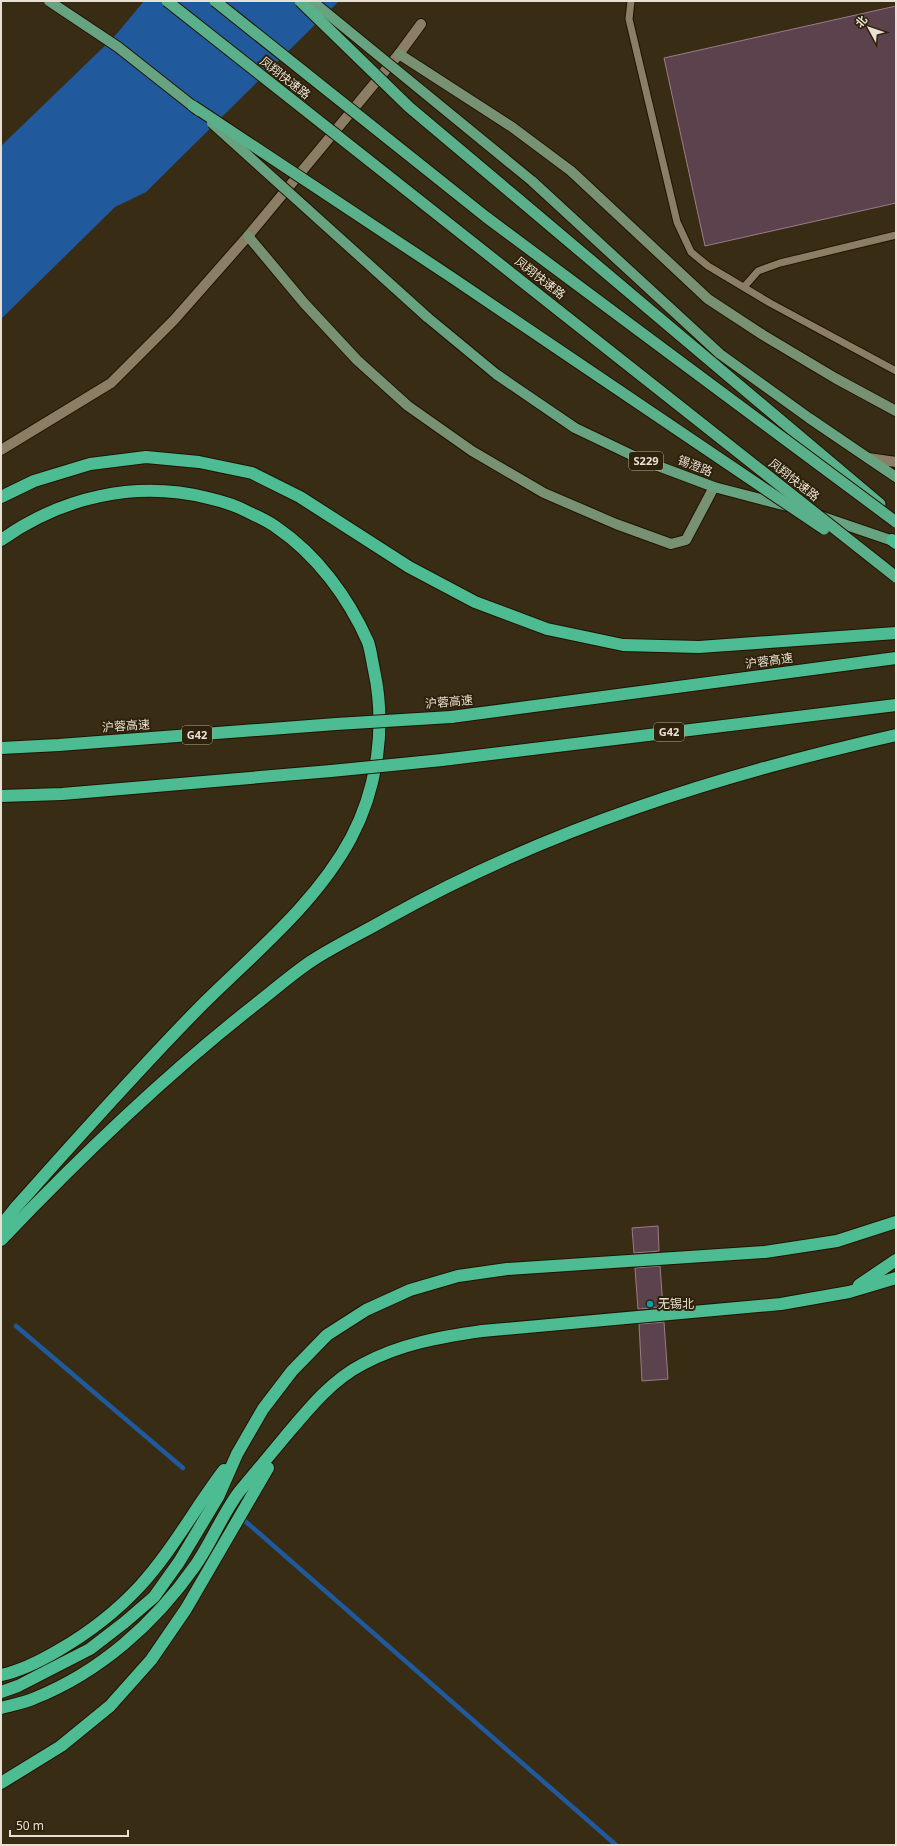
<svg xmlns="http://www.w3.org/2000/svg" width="897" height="1846" font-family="'Noto Sans','Noto Sans SC',sans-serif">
	<rect width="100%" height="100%" fill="#382c15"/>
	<path fill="#205a9d" d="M144 1H339L146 192 115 207 1 319V146L114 37Z"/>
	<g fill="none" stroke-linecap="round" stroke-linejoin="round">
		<g stroke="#205a9d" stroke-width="4.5">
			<path d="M16 1326 183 1468"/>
			<path d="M245 1521 616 1845"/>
		</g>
	</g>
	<g fill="#5c424d" stroke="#9a7c87">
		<path d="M896 6V203L705 246 664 58Z"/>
		<path d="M658 1226 659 1251 634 1253 632 1228Z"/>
		<path d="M660 1266 663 1307 638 1309 635 1268Z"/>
		<path d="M664 1322 668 1379 642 1381 639 1324Z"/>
	</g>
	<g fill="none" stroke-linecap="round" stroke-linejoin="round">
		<g stroke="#1f1400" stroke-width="9">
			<g id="service">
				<path d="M631 1 629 19 677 222 691 252 708 266 770 303 896 371"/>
				<path d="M744 287 758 271 780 263 896 235"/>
			</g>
		</g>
		<g stroke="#1f1400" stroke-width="12">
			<g id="minor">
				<path d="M1 450 111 383 174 320 248 236 399 54 421 24"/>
				<path d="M868 458 896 462"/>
			</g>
		</g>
		<g stroke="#1f1400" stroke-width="12">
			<g id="secondary">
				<path d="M399 54 512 127 571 171 708 299 763 335 835 378 896 411"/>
				<path d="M248 236 304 303 357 360 408 406 472 451 544 493 616 524 671 544 686 540 714 487"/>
			</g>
		</g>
		<g stroke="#1f1400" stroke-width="12">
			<g id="primary">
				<path d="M532 181 720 354 809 418 896 477"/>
				<path d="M427 317 496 374 575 428 642 460 714 487 787 506"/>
				<path d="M820 516 896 542"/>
			</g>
		</g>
		<g stroke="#1f1400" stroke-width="13">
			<path id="trunk" d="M510 192 880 504"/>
		</g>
		<g stroke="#1f1400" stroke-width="14">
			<g id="motorway">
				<path d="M1 497 34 481 90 464 146 457 199 462 252 473 300 497 409 567 475 602 547 629 623 645 699 647 896 633"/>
				<path d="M1 540C62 497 135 480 208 498 221 501 233 504 246 511 256 516 267 520 276 527 317 555 348 597 368 642 371 651 372 661 374 670 386 725 378 787 351 838 315 905 252 955 199 1008 136 1072 76 1140 16 1207L1 1226"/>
				<path d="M892 540 896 543"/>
				<path d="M451 717 896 658"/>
				<path d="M1 748 59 745 336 724"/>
				<path d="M442 760 896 705"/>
				<path d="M1 796 62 794 331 771"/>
				<path d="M1 1240C81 1156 164 1076 256 1004 274 990 291 975 310 962 334 946 362 933 388 918 547 829 719 775 896 735"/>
				<path d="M859 1285 896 1260"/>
				<path d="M1 1675C21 1671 42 1660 59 1650 90 1632 116 1612 140 1586 172 1551 195 1508 224 1470"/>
				<path d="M1 1692 18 1686 90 1649 125 1622 154 1597 179 1562 218 1497 237 1454 263 1409 292 1371 327 1335 366 1310 410 1290 458 1276 507 1269 765 1252 837 1241 896 1222"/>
				<path d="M1 1708C12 1705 24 1703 35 1698 100 1672 155 1623 195 1566 211 1543 222 1515 239 1492 254 1474 269 1456 284 1438 307 1411 330 1381 363 1364 400 1344 440 1337 482 1331L781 1304 849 1292 896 1278"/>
				<path d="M1 1783 61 1746 110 1706 151 1660 186 1609 268 1468"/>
			</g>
		</g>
		<use href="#service" stroke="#8c7e65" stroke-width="7"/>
		<use href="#minor" stroke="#8c7e65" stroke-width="10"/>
		<use href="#secondary" stroke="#799173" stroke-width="10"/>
		<use href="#primary" stroke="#67a381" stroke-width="10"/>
		<use href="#trunk" stroke="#5ab08a" stroke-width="11"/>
		<use href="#motorway" stroke="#4ebc93" stroke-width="12"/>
		<g stroke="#1f1400" stroke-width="12" stroke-linecap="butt">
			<g id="primary-bridge">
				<path d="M49 1 118 47 199 111"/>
				<path d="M312 1 532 181"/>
				<path d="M212 123 427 317"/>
			</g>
		</g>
		<g stroke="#1f1400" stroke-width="13" stroke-linecap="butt">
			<g id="trunk-bridge">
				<path d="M167 1 896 577"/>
				<path d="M215 1 486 217 896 522"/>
				<path d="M300 1 409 107 510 192"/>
				<path d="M193 106 454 279 824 529"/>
			</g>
		</g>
		<g stroke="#1f1400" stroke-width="14" stroke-linecap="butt">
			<g id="motorway-bridge">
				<path d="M336 724 451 717"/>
				<path d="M331 771 442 760"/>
			</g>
		</g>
		<use href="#primary-bridge" stroke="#67a381" stroke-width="10"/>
		<use href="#trunk-bridge" stroke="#5ab08a" stroke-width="11"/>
		<use href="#motorway-bridge" stroke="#4ebc93" stroke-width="12"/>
	</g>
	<circle fill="#0f9aa8" stroke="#2e220b" stroke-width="1.5" cx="650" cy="1304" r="4"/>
	<g text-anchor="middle" stroke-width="4" stroke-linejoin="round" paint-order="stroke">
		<g fill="#2e220b" stroke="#b0a797" stroke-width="1">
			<rect x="629" y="452" width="34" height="18" rx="3"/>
			<rect x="654" y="723" width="30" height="18" rx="3"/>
			<rect x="182" y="726" width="30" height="18" rx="3"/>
		</g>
		<g font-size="11" font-weight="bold" fill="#e8e0d3">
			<text x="646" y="465">S229</text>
			<text x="669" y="736">G42</text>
			<text x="197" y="739">G42</text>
		</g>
		<g font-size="12" fill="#e8e0d3" stroke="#2e220b">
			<text transform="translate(285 78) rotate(38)" y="4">凤翔快速路</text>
			<text transform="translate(540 278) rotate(38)" y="4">凤翔快速路</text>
			<text transform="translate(695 466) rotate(21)" y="4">锡澄路</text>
			<text transform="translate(794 480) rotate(38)" y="4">凤翔快速路</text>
			<text transform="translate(769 661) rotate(-8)" y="4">沪蓉高速</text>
			<text transform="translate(449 702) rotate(-5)" y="4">沪蓉高速</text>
			<text transform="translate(126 726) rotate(-4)" y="4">沪蓉高速</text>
		</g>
		<g font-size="12" fill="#e8e0d3" stroke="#2e220b" text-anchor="start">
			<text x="658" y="1308">无锡北</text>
		</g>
	</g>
	<rect width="897" height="1846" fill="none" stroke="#e8e0d3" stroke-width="4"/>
	<g transform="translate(869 28) rotate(310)" stroke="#2e220b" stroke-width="3" paint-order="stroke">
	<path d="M0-3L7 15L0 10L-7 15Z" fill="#e8e0d3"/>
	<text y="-6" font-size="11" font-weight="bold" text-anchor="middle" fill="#e8e0d3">北</text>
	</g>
	<path d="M10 1830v6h118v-6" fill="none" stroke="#e8e0d3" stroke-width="2"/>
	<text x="16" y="1830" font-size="12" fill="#e8e0d3" stroke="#2e220b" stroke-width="3" paint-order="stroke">50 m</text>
</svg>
